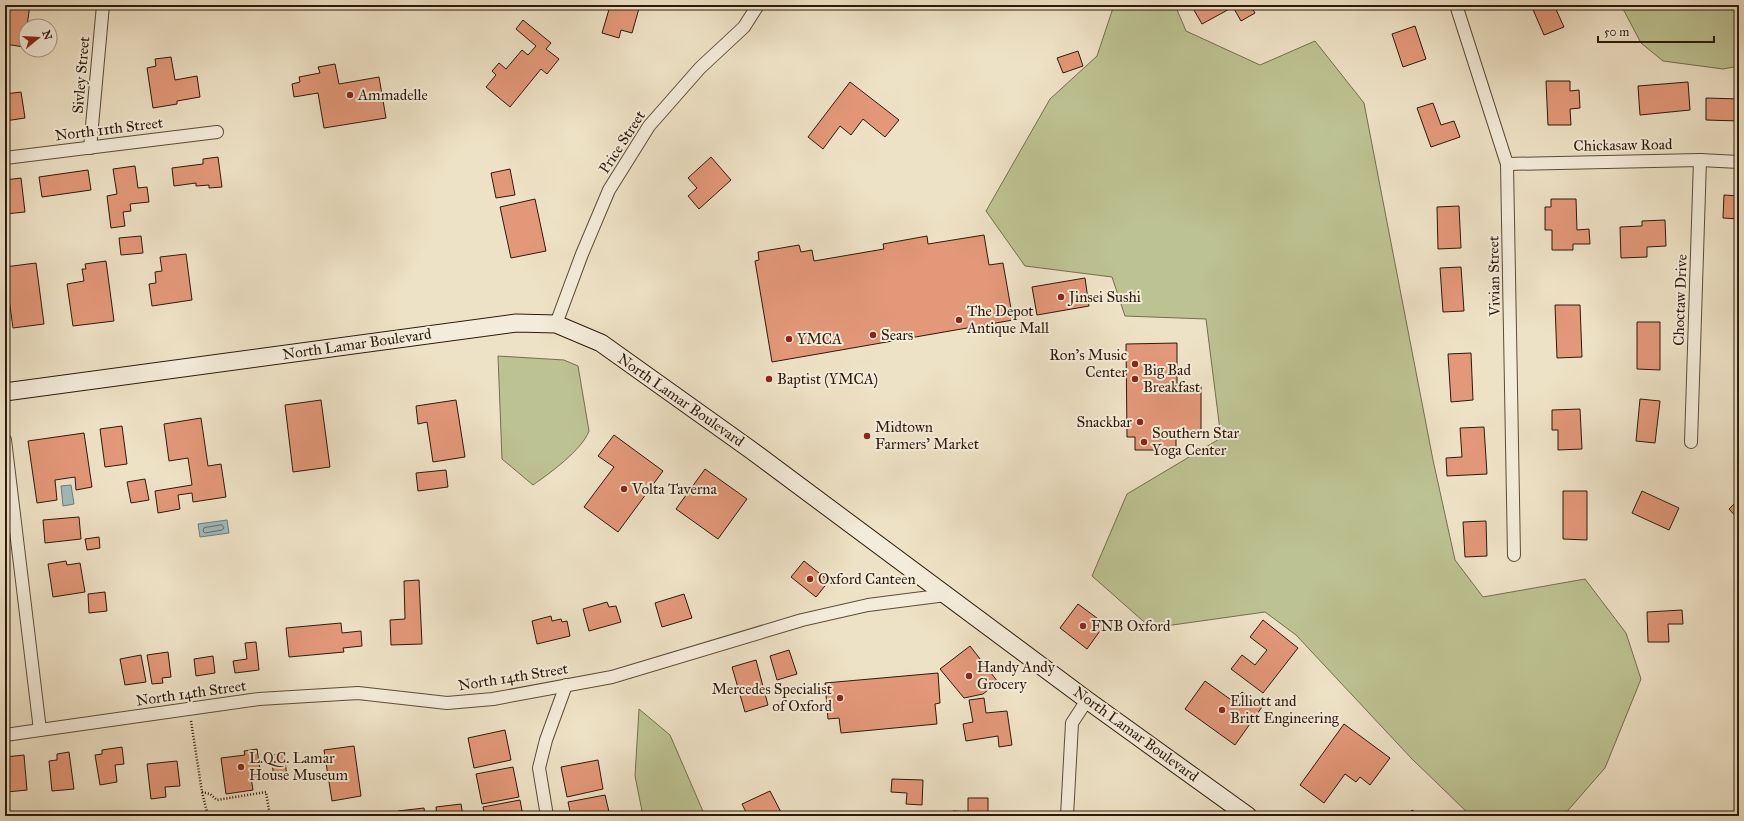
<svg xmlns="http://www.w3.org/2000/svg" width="1744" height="821" font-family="'IM FELL Great Primer',serif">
	<rect width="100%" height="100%" fill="#eee2c6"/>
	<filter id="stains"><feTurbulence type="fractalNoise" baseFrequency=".005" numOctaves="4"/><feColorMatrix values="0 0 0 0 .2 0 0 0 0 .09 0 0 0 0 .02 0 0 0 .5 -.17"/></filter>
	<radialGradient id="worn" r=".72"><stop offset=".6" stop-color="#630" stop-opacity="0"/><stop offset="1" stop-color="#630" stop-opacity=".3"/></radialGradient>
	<g fill="#bdc292" stroke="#756e4e">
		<path d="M1114 5H1175L1186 31 1260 65 1315 41 1364 103 1433 460 1455 560 1483 597 1585 579 1626 633 1641 679 1605 768 1563 816H1471L1412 759 1296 635 1265 612 1151 628 1092 576 1127 494 1221 438 1206 319 1125 316 1112 277 1025 266 986 211 1050 99 1097 56Z"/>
		<path d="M1621 5H1739V66L1723 69 1663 61 1641 43Z"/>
		<path d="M498 356 564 360 578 366 589 431C582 450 550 473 533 485L502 459Z"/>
		<path d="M639 709 670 735 705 816H643L635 776Z"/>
	</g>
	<g fill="#9fbbc0" stroke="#717b77">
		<path d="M71 485 74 504 63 506 61 486Z"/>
		<path d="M227 520 229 533 200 537 198 524Z"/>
	</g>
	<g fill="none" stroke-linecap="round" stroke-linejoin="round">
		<path stroke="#666a65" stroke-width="1" d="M222 525 224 528 222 530 205 533 203 531 204 528Z"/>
	</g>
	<g fill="#e39879" stroke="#2d1a0a">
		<path d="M5 5H30L24 47 5 44Z"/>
		<path d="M616 5H640L632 33 621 30 619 38 602 33 610 6 615 7Z"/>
		<path d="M1191 5H1250L1255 13 1241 21 1233 7 1202 24Z"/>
		<path d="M1531 5H1554L1564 27 1544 35Z"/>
		<path d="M523 20 551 43 546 49 559 59 547 74 541 69 510 107 486 87 496 75 492 71 499 63 506 69 522 50 528 55 536 46 516 29Z"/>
		<path d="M1415 26 1426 59 1403 67 1392 34Z"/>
		<path d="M1078 51 1083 66 1063 73 1057 58Z"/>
		<path d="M171 57 175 80 197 76 200 97 177 101V104L153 108 147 68 156 66 155 59Z"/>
		<path d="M335 64 339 84 379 77 386 118 324 128 318 93 294 97 292 84 300 82 299 77 320 73 318 67Z"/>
		<path d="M1546 81H1570V91L1579 90 1580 108 1570 109 1571 125H1548Z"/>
		<path d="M850 82 899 120 885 137 863 119 851 135 840 126 823 149 808 137Z"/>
		<path d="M1688 82 1690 110 1640 115 1638 86Z"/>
		<path d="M21 92 25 118 5 121V94Z"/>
		<path d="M1706 98 1739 99V121L1706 120Z"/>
		<path d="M1433 103 1441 125 1454 121 1460 137 1431 147 1417 108Z"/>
		<path d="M218 157 222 187 209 188V185L196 186V183L174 186 172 168 203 164V159Z"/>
		<path d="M711 157 731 180 699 209 688 196 697 188 688 178Z"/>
		<path d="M135 166 138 188 147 187 149 202 130 204 131 211 123 212 125 226 111 228 107 196 117 194 113 169Z"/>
		<path d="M510 169 515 195 496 198 491 173Z"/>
		<path d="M88 170 91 190 42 197 39 177Z"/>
		<path d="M21 178 25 212 5 214V180Z"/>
		<path d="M1724 195 1739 196V219L1723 218Z"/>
		<path d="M535 199 546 251 511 258 500 207Z"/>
		<path d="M1551 199H1576L1577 230 1589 229 1590 244H1573V250H1552V230H1545V207H1551Z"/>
		<path d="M1459 206 1461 248 1438 249 1437 207Z"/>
		<path d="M1665 220 1666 246 1647 247V257L1621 258 1620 227 1642 226V221Z"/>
		<path d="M984 235 989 265 1003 263 1013 320 772 362 755 261 759 260 758 252 799 245 801 252 812 250 814 261 884 249 883 244 927 236 928 244Z"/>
		<path d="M141 236 143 253 121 255 119 238Z"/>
		<path d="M186 254 192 300 152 306 149 284 156 283 155 272 162 271 160 257Z"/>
		<path d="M106 261 114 321 73 326 67 284 84 281 82 269H86L85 264Z"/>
		<path d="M36 263 44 324 13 328 8 291 5 292V267Z"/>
		<path d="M1461 267 1464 311 1443 312 1440 268Z"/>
		<path d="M1085 278 1089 306 1037 315 1032 287Z"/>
		<path d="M1555 305H1580L1582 357 1557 358Z"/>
		<path d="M1637 322H1660V370L1637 369Z"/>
		<path d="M1177 343V386H1201V434H1176V450H1135V437H1127L1126 344Z"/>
		<path d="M1471 353 1473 400 1451 402 1448 354Z"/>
		<path d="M1640 399 1660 401 1655 443 1636 441Z"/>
		<path d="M321 400 330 467 293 472 285 405Z"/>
		<path d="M456 400 465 457 433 462 427 422 418 424 416 406Z"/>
		<path d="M1580 409 1582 449 1558 450V430H1552V410Z"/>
		<path d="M201 418 208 466 221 464 226 497 193 502 192 493 178 495 180 509 158 513 155 491 192 485 188 458 169 461 164 424Z"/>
		<path d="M122 426 127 464 105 467 100 429Z"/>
		<path d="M1484 427 1487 474 1447 476 1446 458 1462 457 1460 428Z"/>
		<path d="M84 433 92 487 76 490 75 477 55 480 57 500 37 503 28 441Z"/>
		<path d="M614 435 663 471 618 532 584 507 614 467 598 456Z"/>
		<path d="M705 469 747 499 718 539 676 509Z"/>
		<path d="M446 470 448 487 418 491 416 473Z"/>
		<path d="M145 479 149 500 131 503 127 482Z"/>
		<path d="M1563 491H1587V540L1563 539Z"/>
		<path d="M1642 491 1679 508 1669 530 1632 513Z"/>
		<path d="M1739 499V520L1729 509Z"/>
		<path d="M79 517 81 539 45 543 43 520Z"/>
		<path d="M1486 521 1487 556 1465 557 1463 522Z"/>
		<path d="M99 537 100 548 87 550 85 539Z"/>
		<path d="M66 561 67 565 80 563 85 592 53 597 48 564Z"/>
		<path d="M804 561 829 581 816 597 791 577Z"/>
		<path d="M419 580 422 644 391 645 390 620 405 619 404 581Z"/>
		<path d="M105 592 107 611 89 613 88 594Z"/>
		<path d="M684 594 692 618 662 627 655 603Z"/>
		<path d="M607 602 609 607 616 606 621 622 589 631 583 609Z"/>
		<path d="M1078 604 1105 624 1087 649 1060 628Z"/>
		<path d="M1682 610 1683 624H1668L1669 642H1648L1647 612Z"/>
		<path d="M551 616 552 621 561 619 562 622 567 621 570 636 537 644 532 621Z"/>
		<path d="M1263 620 1298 648 1263 693 1231 669 1242 655 1255 665 1267 650 1250 637Z"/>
		<path d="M341 623 342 633 361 631 362 646 343 648 344 652 289 657 286 628Z"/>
		<path d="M256 642 259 670 235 673 233 661 247 659 245 643Z"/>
		<path d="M970 646 998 682 983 694 964 698 940 669Z"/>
		<path d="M789 650 797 674 777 680 770 656Z"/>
		<path d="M168 652 171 677 162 678 163 683 152 684 147 655Z"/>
		<path d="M141 655 146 682 125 685 120 659Z"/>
		<path d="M213 656 215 673 196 676 194 659Z"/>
		<path d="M756 660 768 705 745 712 732 667Z"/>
		<path d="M938 673 940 703 935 704 937 724 841 733 839 718 828 719 825 683Z"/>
		<path d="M1205 681 1234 702 1242 692 1262 707 1235 745 1185 709Z"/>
		<path d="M984 698 986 713 1007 711 1012 745 999 747 998 736 966 741 963 724 973 722 969 700Z"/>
		<path d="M1344 724 1390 758 1370 785 1360 777 1356 782 1345 774 1324 803 1300 785Z"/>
		<path d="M505 730 511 760 474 768 468 738Z"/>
		<path d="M354 746 361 796 332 801 324 750Z"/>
		<path d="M122 747 124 764 115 765 117 782 100 785 95 755 102 754V750Z"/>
		<path d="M257 749 261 776 251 777 253 790 226 794 221 758 245 755 244 751Z"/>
		<path d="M69 752 74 789 52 791 49 761 57 760V754Z"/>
		<path d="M284 753 287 777 274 778 271 755Z"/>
		<path d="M24 755 27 790 7 792 5 757Z"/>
		<path d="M598 760 603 789 567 797 561 767Z"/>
		<path d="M177 761 180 786 165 787 166 797 151 799 147 764Z"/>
		<path d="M513 767 519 797 482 804 476 774Z"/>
		<path d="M892 779 923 780 922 805 906 804 907 793 891 792Z"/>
		<path d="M770 791 783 816H748L742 804Z"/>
		<path d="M605 795 610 816H571L568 802Z"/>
		<path d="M968 798H988V816H953V811L968 812Z"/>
		<path d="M520 800 523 816H485L483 807Z"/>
		<path d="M461 804 463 816H437L436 807Z"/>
		<path d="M424 808 425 816H399L398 811Z"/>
		<path d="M1412 810 1421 816H1408Z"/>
	</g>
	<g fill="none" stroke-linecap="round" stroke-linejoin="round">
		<g stroke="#5d4c39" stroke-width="14">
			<g id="street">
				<path d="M1456 5 1507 164 1514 555"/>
				<path d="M90 148 103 5"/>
				<path d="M5 158 217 132"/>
				<path d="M1507 164 1700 160 1739 162"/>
				<path d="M556 324 582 254 609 190 649 126 700 68 744 27 758 5"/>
				<path d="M5 440 40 730"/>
				<path d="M1691 442 1700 160"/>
				<path d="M5 735 259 699 358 693 447 703 493 699 612 677 802 620 868 605 946 595"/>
				<path d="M547 816 539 768 546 740 566 685"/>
				<path d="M1067 816 1072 723 1087 700"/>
			</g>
		</g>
		<g stroke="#2d1a0a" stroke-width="19">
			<path id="secondary" d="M5 392 516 323 556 324 601 343 751 450 1087 700 1248 816"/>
		</g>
		<g stroke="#2d1a0a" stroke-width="2.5" stroke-dasharray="1 2" stroke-linecap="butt">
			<path d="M191 721 202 792 208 816"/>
			<path d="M202 792 210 794 217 800 266 792 270 816"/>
		</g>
		<use href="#street" stroke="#f4ecda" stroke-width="12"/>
		<use href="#secondary" stroke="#f4ecda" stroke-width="17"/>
	</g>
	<g fill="#8f2418" stroke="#f4ecda" stroke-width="1.5">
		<circle cx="350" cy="95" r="4"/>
		<circle cx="1061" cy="297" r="4"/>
		<circle cx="959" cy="320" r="4"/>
		<circle cx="873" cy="335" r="4"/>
		<circle cx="789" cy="339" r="4"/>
		<circle cx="1135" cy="364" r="4"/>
		<circle cx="769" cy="379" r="4"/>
		<circle cx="1135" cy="379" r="4"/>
		<circle cx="1140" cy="422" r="4"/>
		<circle cx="867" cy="436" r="4"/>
		<circle cx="1144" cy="442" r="4"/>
		<circle cx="624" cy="489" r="4"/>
		<circle cx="810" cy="579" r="4"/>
		<circle cx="1083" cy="626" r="4"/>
		<circle cx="969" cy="676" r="4"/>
		<circle cx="840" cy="698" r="4"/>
		<circle cx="1222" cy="710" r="4"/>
		<circle cx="241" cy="767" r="4"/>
	</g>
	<g text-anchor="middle" stroke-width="4" stroke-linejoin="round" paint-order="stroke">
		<g font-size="15" fill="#2d1a0a" stroke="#f4ecda">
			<text transform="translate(81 75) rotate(-85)" y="5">Sivley Street</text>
			<text transform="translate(109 129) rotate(-7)" y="5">North 11th Street</text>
			<text transform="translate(622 142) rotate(-57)" y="5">Price Street</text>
			<text transform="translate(1623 145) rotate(-1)" y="5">Chickasaw Road</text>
			<text transform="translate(1494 276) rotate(-91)" y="5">Vivian Street</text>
			<text transform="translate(1680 300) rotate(-88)" y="5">Choctaw Drive</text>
			<text transform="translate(357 344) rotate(-8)" y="5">North Lamar Boulevard</text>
			<text transform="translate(681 400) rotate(35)" y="5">North Lamar Boulevard</text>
			<text transform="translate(513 677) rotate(-9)" y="5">North 14th Street</text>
			<text transform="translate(191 693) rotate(-8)" y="5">North 14th Street</text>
			<text transform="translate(1136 734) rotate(36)" y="5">North Lamar Boulevard</text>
		</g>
		<g font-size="15" fill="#2d1a0a" stroke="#f4ecda" text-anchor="start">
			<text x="358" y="100">Ammadelle</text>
			<text x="1069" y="302">Jinsei Sushi</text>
			<text x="967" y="316">The Depot<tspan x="967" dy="17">Antique Mall</tspan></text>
			<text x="881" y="340">Sears</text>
			<text x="797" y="344">YMCA</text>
			<text x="1127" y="360" text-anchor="end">Ron's Music<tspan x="1127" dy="17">Center</tspan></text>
			<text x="1143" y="375">Big Bad<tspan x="1143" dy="17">Breakfast</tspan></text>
			<text x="777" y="384">Baptist (YMCA)</text>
			<text x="1132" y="427" text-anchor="end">Snackbar</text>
			<text x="875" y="432">Midtown<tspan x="875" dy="17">Farmers' Market</tspan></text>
			<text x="1152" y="438">Southern Star<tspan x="1152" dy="17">Yoga Center</tspan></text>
			<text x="632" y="494">Volta Taverna</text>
			<text x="818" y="584">Oxford Canteen</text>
			<text x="1091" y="631">FNB Oxford</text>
			<text x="977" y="672">Handy Andy<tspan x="977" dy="17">Grocery</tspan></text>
			<text x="832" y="694" text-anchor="end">Mercedes Specialist<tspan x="832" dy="17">of Oxford</tspan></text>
			<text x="1230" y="706">Elliott and<tspan x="1230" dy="17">Britt Engineering</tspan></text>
			<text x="249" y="763">L.Q.C. Lamar<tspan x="249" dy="17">House Museum</tspan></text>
		</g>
	</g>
	<rect width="1744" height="821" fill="none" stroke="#eee2c6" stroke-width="20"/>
	<rect x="6" y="6" width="1732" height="809" fill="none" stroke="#2d1a0a" stroke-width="2"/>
	<rect x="10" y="10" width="1724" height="801" fill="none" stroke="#2d1a0a"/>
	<g transform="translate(38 38) rotate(72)"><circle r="19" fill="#f4ecda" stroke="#a49887"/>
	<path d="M0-3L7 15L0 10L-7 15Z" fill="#8f2418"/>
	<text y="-6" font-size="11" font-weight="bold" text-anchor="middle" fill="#2d1a0a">N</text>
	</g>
	<path d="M1598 36v6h116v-6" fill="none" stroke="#2d1a0a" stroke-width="2"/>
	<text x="1604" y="36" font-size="12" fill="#2d1a0a" stroke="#f4ecda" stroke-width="3" paint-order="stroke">50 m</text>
	<rect width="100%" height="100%" filter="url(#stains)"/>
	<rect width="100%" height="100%" fill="url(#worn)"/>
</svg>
